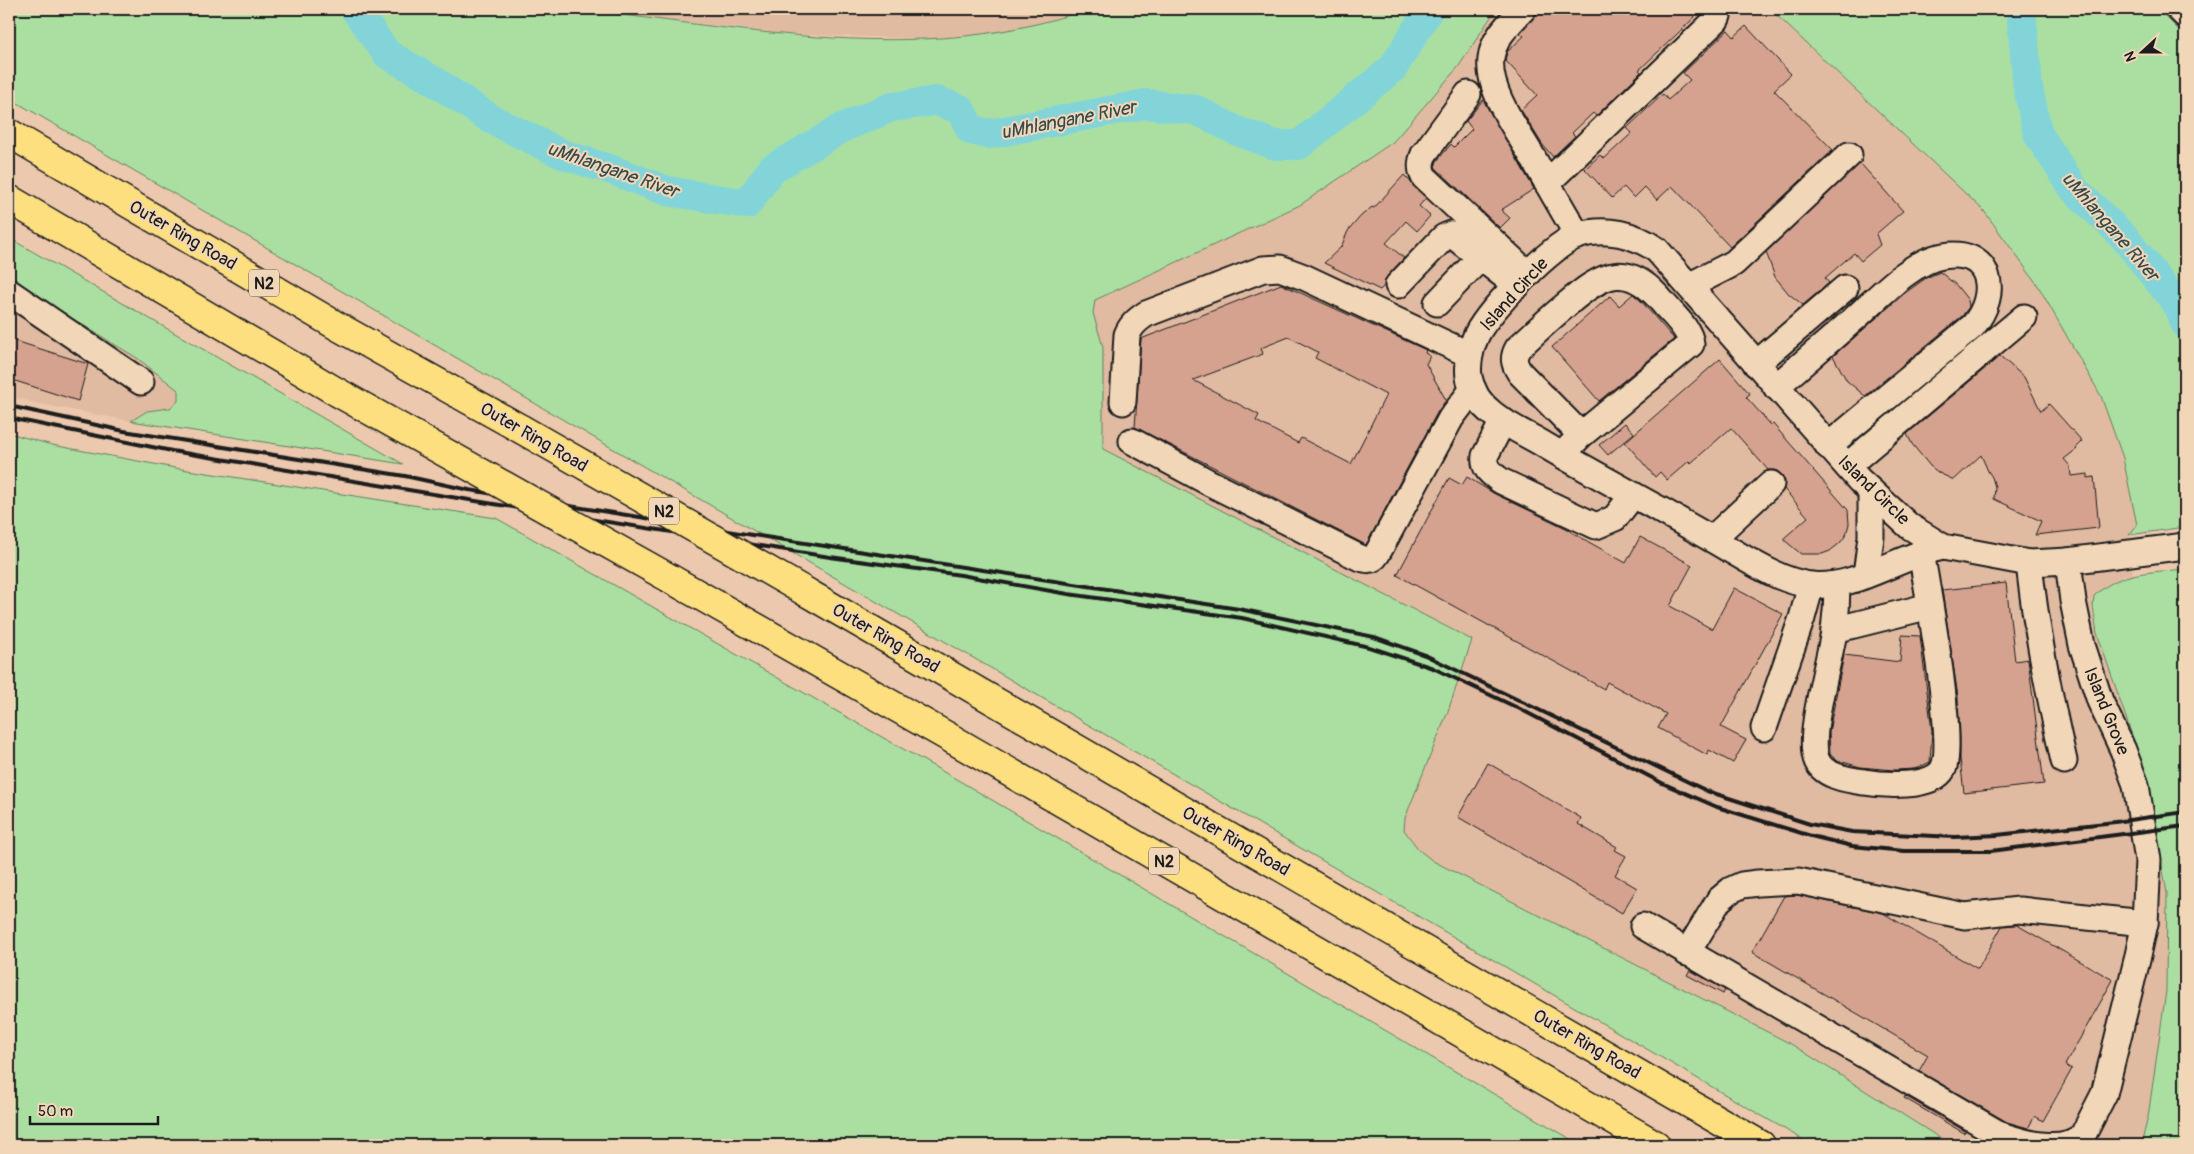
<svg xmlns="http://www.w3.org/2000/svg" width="2194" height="1154" font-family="Pangolin,sans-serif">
	<rect width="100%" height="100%" fill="#ecc9ae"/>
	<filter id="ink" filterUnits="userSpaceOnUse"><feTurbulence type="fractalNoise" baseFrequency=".02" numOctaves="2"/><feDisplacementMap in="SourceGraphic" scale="10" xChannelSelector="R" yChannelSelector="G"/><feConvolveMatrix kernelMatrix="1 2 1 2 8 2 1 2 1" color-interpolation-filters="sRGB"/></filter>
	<g filter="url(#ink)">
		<g fill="#e1baa2">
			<path d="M584 9H1087L1029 26 1001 32 926 39 786 34 607 13Z"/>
			<path d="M1496 9H1770L1984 211 2037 284 2101 396 2123 458 2138 525 2129 535 2133 575 2123 576 2093 606 2097 633 2146 776 2167 893 2166 991 2148 1117 2141 1145H1951L1791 1044 1433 861 1419 850 1404 830 1405 818 1447 714 1472 640 1103 449V347L1093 313 1095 300 1300 205 1393 142 1459 66Z"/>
			<path d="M9 280 137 358 178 390V401L170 409 147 411 131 421 34 403 9 396Z"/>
		</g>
		<g fill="#aadfa1" stroke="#637e5e">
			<path d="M9 9H584L607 13C765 32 933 64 1087 9H1496L1459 66 1393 142 1300 205 1095 300 1093 313 1103 347V449L1472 640 1447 714 1405 818 1404 830 1419 850 1433 861 1791 1044 1951 1145H1812L9 98Z"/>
			<path d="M1770 9H2158L2185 36V527L2129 535 2137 525 2123 458 2101 396 2037 284 1984 211Z"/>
			<path d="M9 238 403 464 131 421 147 411 170 408 178 401V390L137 358 9 280Z"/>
			<path d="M9 433 52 445 175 468 496 518 963 783 1581 1145H9Z"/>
			<path d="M2185 569V1145H2141L2148 1117 2166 991 2167 893 2146 776 2097 633 2093 606 2094 596C2122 570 2149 573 2185 569Z"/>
		</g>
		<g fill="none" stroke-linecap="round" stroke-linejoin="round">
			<g stroke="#83d4d9" stroke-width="30">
				<path d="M355 9 387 54 434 81 491 119 562 154 615 171 667 191 747 204 772 169 844 127 892 107 936 101 960 109 971 130 989 134 1146 104 1196 110 1237 131 1275 145H1299L1393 68 1429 9"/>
				<path d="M2021 9 2028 88 2038 134 2074 189 2124 237 2177 304 2185 323"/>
			</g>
		</g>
		<g fill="#d5a28f" stroke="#1c1c1c" fill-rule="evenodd">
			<path d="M1541 9H1687L1695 17 1639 70 1641 72 1596 116 1593 113 1572 133 1575 136 1553 157 1542 144 1521 110 1537 95 1505 60 1507 52 1524 36 1520 33Z"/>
			<path d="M1746 26 1791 74 1774 90 1833 150 1730 247 1672 186 1657 200 1645 187 1634 198 1624 187 1612 198 1585 169 1600 155 1604 159 1632 133 1627 128 1663 94 1668 100 1690 80 1683 73 1728 30 1734 37Z"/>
			<path d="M1483 100 1534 189 1501 210 1510 218 1500 228 1435 167 1437 161 1451 144 1454 147 1472 129 1466 121Z"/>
			<path d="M1860 163 1903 211 1876 234 1880 245 1861 261 1854 253 1825 278 1829 283 1803 305 1789 294 1775 277 1766 252Z"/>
			<path d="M1404 175 1426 198 1419 206 1430 216 1417 231 1406 221 1386 243 1404 258 1388 275 1384 286 1380 290 1324 263 1341 247 1348 231 1361 216 1372 207 1374 208Z"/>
			<path d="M1940 272 1956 285 1968 300 1969 307 1962 316 1865 396 1847 381 1833 356 1905 293 1926 278Z"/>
			<path d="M1281 284 1426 350 1425 353 1430 356 1426 364 1446 400 1438 411 1366 545 1135 427 1141 339ZM1289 337 1318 352 1315 358 1386 395 1351 464 1301 438 1298 443 1256 421 1259 415 1193 380 1263 354 1261 348Z"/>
			<path d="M1633 294 1641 301 1674 339 1599 401 1552 347 1610 296 1619 306Z"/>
			<path d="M9 339 88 364 78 401 9 379Z"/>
			<path d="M2000 356 2024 377 2041 411 2049 404 2082 441 2076 447 2077 449 2064 459 2070 466 2071 476 2088 474V478L2094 477 2099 528 2035 535 2041 521 1994 499 1995 487 1992 477 1988 471 1981 455 1954 480 1939 473 1930 466 1912 444 1907 434Z"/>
			<path d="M1720 359 1750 394 1746 397 1771 425 1773 424 1848 510 1849 524 1846 535 1840 543 1830 551 1822 554H1801L1783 539 1808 517 1784 489 1785 481 1782 475 1776 470H1768L1731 428 1691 463 1689 461 1667 480 1660 472 1655 477 1625 442Z"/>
			<path d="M1625 423 1634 433 1608 455 1599 445Z"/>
			<path d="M1467 477 1495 494 1572 531 1571 532 1626 563 1640 537 1692 565 1670 606 1712 629 1734 588 1783 614 1721 727 1746 740 1733 763 1709 750 1707 755 1658 728 1666 714 1607 682 1604 689 1397 575 1449 478 1462 485Z"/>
			<path d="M2006 583 2015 661 2028 659 2044 784 1964 793 1960 759 1958 697 1942 590Z"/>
			<path d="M1902 635 1920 636 1932 731 1930 762 1915 769 1894 770 1860 767 1836 760 1830 754 1829 732 1844 655 1900 662Z"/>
			<path d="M1488 763 1581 818 1578 824 1617 847 1615 850 1626 856 1615 875 1637 888 1622 913 1458 817Z"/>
			<path d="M1797 895 1883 913 1978 969 2002 926 2017 925 2113 980 2065 1065 2072 1069 2043 1121 2035 1116 2028 1128 2007 1122 1919 1071 1928 1055 1752 952 1784 896Z"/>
			<path d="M1690 970 1725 990 1723 994 1687 975Z"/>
			<path d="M1905 1096 1965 1131 1964 1133 1904 1098Z"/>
		</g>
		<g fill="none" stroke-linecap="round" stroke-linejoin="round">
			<g stroke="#1c1c1c" stroke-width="29">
				<g id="minor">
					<path d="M1523 9C1509 24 1493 38 1491 59 1487 91 1517 130 1532 156 1547 183 1562 209 1578 236"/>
					<path d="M2179 9 2185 15"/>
					<path d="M1468 94 1424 154C1420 163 1420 169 1424 177L1528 274"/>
					<path d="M1547 183 1716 20 1718 16 1717 9"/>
					<path d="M1398 285 1444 237 1451 234 1517 286"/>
					<path d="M1689 286 1734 263 1849 155"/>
					<path d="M9 292 141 382"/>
					<path d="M1437 303 1481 257"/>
					<path d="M1756 364 1845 288"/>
					<path d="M1776 387C1802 364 1828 342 1854 319 1878 298 1911 261 1943 256 1992 248 2000 294 1973 326L1828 446"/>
					<path d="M1123 402 1127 335C1131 325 1137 320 1146 314L1263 269 1280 268 1304 277 1470 355"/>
					<path d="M1503 421 1485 456C1483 469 1492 474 1501 481L1596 526 1615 518 1633 495"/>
					<path d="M1132 441 1210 483 1358 557C1366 560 1372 562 1377 554L1451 418 1473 389"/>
					<path d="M1562 455 1581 435 1691 344C1690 329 1673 315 1664 304 1628 259 1603 273 1566 305 1549 319 1533 334 1518 348 1512 358 1514 364 1520 373L1581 435"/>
					<path d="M1847 466 2024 317"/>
					<path d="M1712 539 1771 484"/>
					<path d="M1943 547C1898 556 1855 590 1810 585 1782 581 1756 565 1732 551 1707 536 1682 522 1657 508 1619 487 1580 466 1543 444 1526 434 1508 426 1493 414 1481 405 1472 393 1469 377 1467 363 1471 346 1477 334 1490 309 1553 243 1579 235 1606 227 1635 234 1657 250L1859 480 1909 526 1943 547 2029 563 2068 561 2185 546"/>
					<path d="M2029 563C2036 630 2049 695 2064 761"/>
					<path d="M1866 575 1871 537V491"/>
					<path d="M1837 585C1837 600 1836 616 1834 631 1830 660 1808 732 1816 758 1821 776 1848 780 1864 782 1882 785 1932 789 1943 769 1956 745 1927 587 1921 552"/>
					<path d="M1834 630 1930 606"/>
					<path d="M1764 728 1802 618 1811 585"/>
					<path d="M1643 926 2001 1135C2024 1143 2064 1154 2083 1135L2104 1094 2137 960 2145 923 2148 860 2136 785 2123 750 2100 701 2082 645 2073 601 2068 561"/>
					<path d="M1687 953 1719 900 1731 890 1742 885 1758 883 1798 881 1965 916 2019 910 2145 923"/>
				</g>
			</g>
			<g stroke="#1c1c1c" stroke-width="31">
				<g id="highway">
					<path d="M9 133 337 326 521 429"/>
					<path d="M9 199 337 392"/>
					<path d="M671 579 952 739 1656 1145"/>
					<path d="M806 592 1761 1145"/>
				</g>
			</g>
			<use href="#minor" stroke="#f1d6b8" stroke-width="25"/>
			<use href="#highway" stroke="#fedf80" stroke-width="28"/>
			<g stroke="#1c1c1c" stroke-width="4">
				<path d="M9 406 124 431 405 476 469 490 772 538 1239 609 1374 637 1425 655 1707 791 1810 824 1852 832 1955 837 1997 835 2115 822 2185 812"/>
				<path d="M9 418 172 451 500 505 830 557 961 575 1068 594 1242 618 1369 647 1433 668 1520 709 1662 783 1717 807 1811 836 1852 846 1904 851H1991L2185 826"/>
			</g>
			<g stroke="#1c1c1c" stroke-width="31" stroke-linecap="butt">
				<g id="highway-bridge">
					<path d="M337 392 671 579"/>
					<path d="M521 429 806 592"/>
				</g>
			</g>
			<use href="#highway-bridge" stroke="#fedf80" stroke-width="28"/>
		</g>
	</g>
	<g text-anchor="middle" stroke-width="4" stroke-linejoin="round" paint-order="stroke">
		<g fill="#f1d6b8" stroke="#5c544b" stroke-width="1">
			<rect x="249" y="269.5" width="30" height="27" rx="4"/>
			<rect x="649" y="497.5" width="30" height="27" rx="4"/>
			<rect x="1149" y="847.5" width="30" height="27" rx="4"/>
		</g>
		<g font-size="16" font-weight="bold" fill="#1c1c1c">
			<text x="264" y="289">N2</text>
			<text x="664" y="517">N2</text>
			<text x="1164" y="867">N2</text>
		</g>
		<g font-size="18" fill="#1c1c1c" stroke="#f1d6b8">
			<text transform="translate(183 235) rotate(30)" y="6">Outer Ring Road</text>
			<text transform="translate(1514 294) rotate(-48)" y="6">Island Circle</text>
			<text transform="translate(534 437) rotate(30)" y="6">Outer Ring Road</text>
			<text transform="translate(1874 490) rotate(44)" y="6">Island Circle</text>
			<text transform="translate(886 638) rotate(30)" y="6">Outer Ring Road</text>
			<text transform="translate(2107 711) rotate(68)" y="6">Island Grove</text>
			<text transform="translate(1236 841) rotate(30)" y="6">Outer Ring Road</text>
			<text transform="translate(1587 1044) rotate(30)" y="6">Outer Ring Road</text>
		</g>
		<g font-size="19" font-style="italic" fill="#364a4b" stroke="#f1d6b8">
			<text transform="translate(1068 119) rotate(-11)" y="7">uMhlangane River</text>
			<text transform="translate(613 169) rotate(19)" y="7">uMhlangane River</text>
			<text transform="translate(2111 226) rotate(49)" y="7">uMhlangane River</text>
		</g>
	</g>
	<rect width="2194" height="1154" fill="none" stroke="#f1d6b8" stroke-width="30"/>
	<rect x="15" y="15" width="2164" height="1124" fill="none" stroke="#1c1c1c" stroke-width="2" filter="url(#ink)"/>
	<g transform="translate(2142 52) rotate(249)" stroke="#f1d6b8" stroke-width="4" paint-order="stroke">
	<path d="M0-4L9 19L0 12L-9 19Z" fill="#1c1c1c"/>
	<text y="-8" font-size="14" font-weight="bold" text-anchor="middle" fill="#1c1c1c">N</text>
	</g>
	<path d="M30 1116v8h128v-8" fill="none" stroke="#1c1c1c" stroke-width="2.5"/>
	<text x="38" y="1116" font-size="15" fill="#1c1c1c" stroke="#f1d6b8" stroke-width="4" paint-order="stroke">50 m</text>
</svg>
